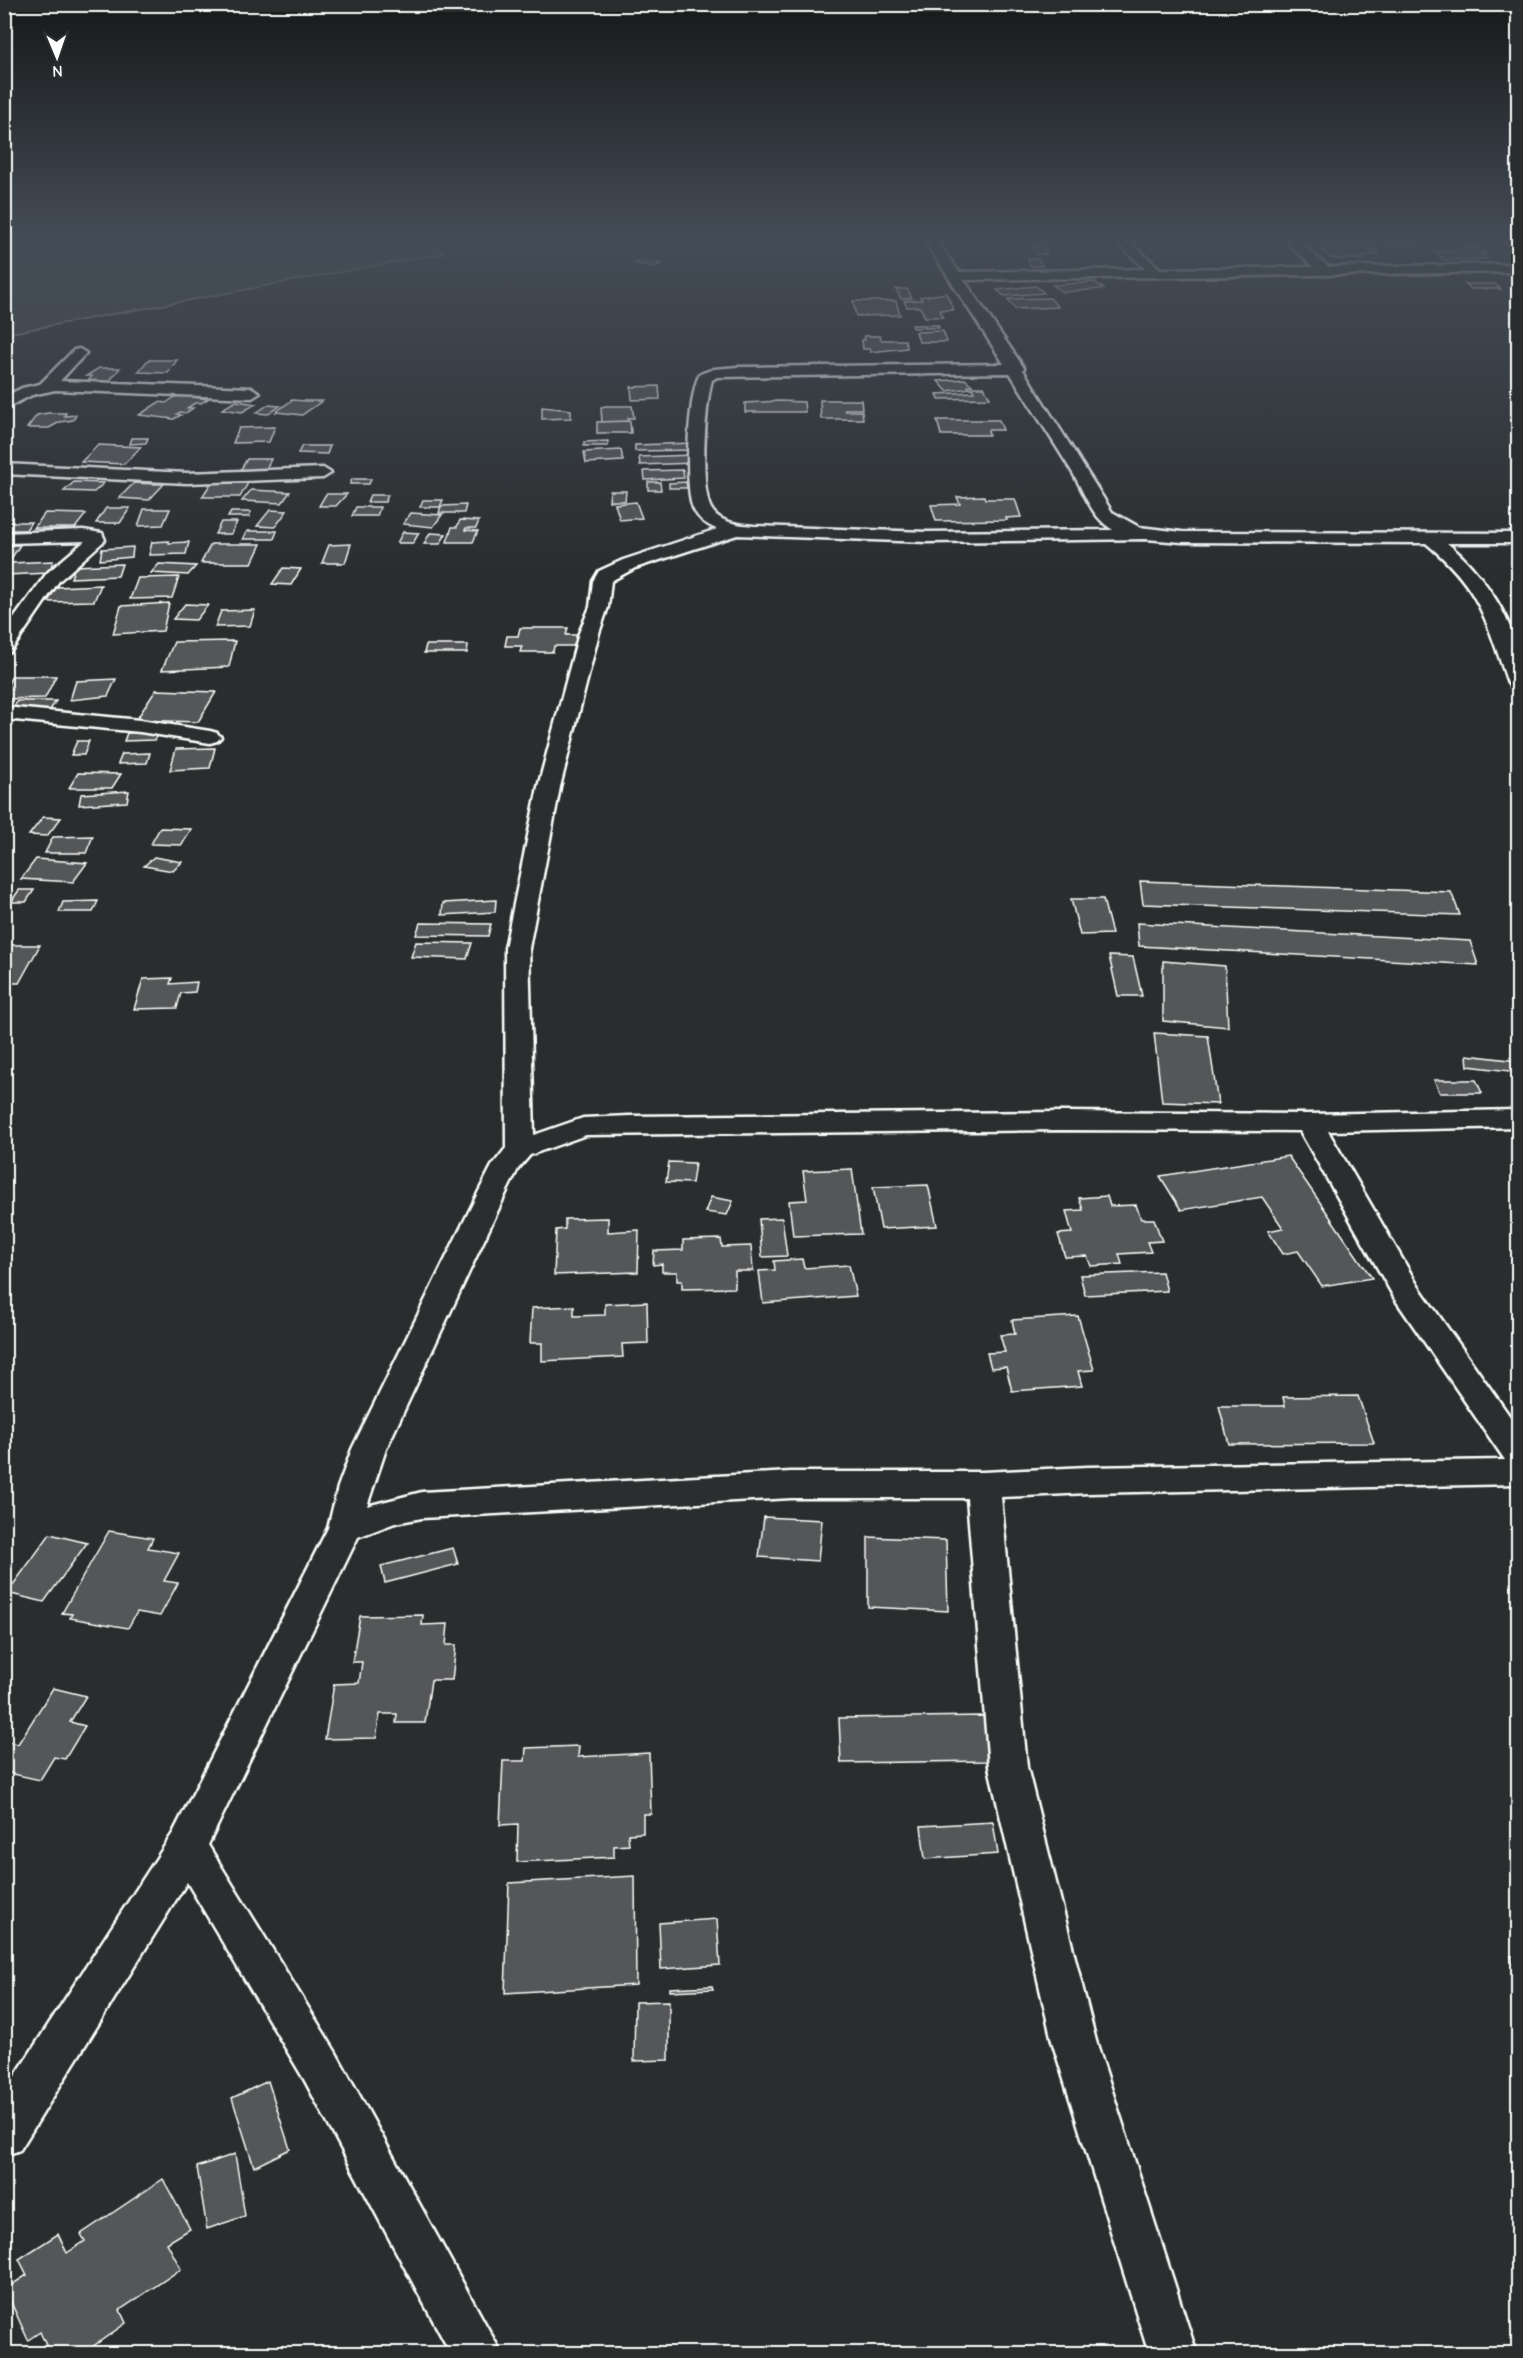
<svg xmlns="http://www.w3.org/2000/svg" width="1523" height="2358" font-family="'Comic Neue',sans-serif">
	<rect width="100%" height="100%" fill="#2a2d2e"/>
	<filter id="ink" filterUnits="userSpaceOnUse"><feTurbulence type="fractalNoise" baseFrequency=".0167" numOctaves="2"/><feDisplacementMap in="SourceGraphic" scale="12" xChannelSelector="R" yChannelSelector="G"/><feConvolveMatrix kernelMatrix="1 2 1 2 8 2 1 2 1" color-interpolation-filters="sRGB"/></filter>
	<g filter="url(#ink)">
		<path fill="#414445" stroke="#a0a2a2" stroke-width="1.5" d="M5 241H425L444 253 5 334Z"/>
		<g fill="#555758" stroke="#fff" stroke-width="1.5">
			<path d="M1385 241H1415L1418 243 1389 244Z"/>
			<path d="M1348 243 1372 245 1379 250H1373L1379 254 1362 257 1364 259H1336L1328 256 1319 247 1324 246 1321 244 1351 246Z"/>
			<path d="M1042 245 1047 254H1036L1030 246Z"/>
			<path d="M1459 247H1478L1487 254H1481L1487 259 1444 260 1435 252 1464 251Z"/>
			<path d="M1028 259H1039L1042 266H1031Z"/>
			<path d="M641 260 661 264 654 267 634 263Z"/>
			<path d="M1094 282 1104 289 1062 292 1053 285Z"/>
			<path d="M1465 284H1495L1501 289H1471Z"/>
			<path d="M1036 286 1044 293 1004 296 997 290Z"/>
			<path d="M896 289H907L912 298 901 299Z"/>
			<path d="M946 293 954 310H940L943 317H925L920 307H907L904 301 922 300 920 297Z"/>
			<path d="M1050 298 1058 307 1015 309 1008 299Z"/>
			<path d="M853 301H896L900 315 856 316Z"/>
			<path d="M912 325H938L939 328H913Z"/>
			<path d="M943 331 947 342H919L916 332Z"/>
			<path d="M864 336H880L881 340H905L907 348 870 352V349H863L862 340H865Z"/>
			<path d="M148 360H177L168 373 138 372Z"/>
			<path d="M99 368H120L107 384H86L92 376H86Z"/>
			<path d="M965 379 972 385 968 386 971 388 947 391 938 381Z"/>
			<path d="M659 386 660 399 632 400 631 387Z"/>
			<path d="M972 387H984L990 398 939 399 937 394 974 392Z"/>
			<path d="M178 395 208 399 201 403H195L187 408H193L186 413 180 412 177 414 181 415 174 419 139 415 159 402 166 403Z"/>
			<path d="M292 400 306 401H322L302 415 276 412Z"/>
			<path d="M820 400H861L862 409H845V411H862L863 419H821Z"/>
			<path d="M236 401 256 404 242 412 222 409Z"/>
			<path d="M779 401 804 402 805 412H745V403Z"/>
			<path d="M268 405 280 406 268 414 256 413Z"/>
			<path d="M606 406H632L634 418H628L629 422 602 423 601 407Z"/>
			<path d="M542 407 571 410V418L542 419Z"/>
			<path d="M48 413H66L64 416 76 415 73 420 60 422 49 428H27L37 415Z"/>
			<path d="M937 420H999L1003 430H988L989 435H941Z"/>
			<path d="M630 421 631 433H597V422Z"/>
			<path d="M275 427 269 442 233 443 239 428Z"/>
			<path d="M132 438H148L146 443 130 444Z"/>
			<path d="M608 441V446H584V442Z"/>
			<path d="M694 443 695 450 635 451V445Z"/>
			<path d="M98 445 141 447 124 464 81 462Z"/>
			<path d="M302 446H330L327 454 298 453Z"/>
			<path d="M621 450 623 461 586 463 584 452Z"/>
			<path d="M693 455 694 463 640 465 639 457Z"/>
			<path d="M247 459H271L263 475 238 474Z"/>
			<path d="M683 470 684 478 645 480 644 471Z"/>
			<path d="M352 479H371L369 484H350Z"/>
			<path d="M74 482 104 483 94 492 64 491Z"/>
			<path d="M648 482H660L661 490H648Z"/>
			<path d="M686 482 687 488H669V483Z"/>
			<path d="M134 483 154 484H164L149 500 119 498Z"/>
			<path d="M211 483H248L240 497H202Z"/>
			<path d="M251 490 290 492 282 503 242 501Z"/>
			<path d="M610 491H626L625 501H609Z"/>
			<path d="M326 494H347L336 506H319Z"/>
			<path d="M370 495H388L385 502H367Z"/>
			<path d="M984 496 985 499H1015L1021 517 1006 518 1007 520 936 521 931 505 960 504 957 497Z"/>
			<path d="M423 500H443L440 507H420Z"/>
			<path d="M636 502 642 518 620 520 615 504Z"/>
			<path d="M466 505 464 513H439L441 506Z"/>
			<path d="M356 507H380L377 516H352Z"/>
			<path d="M106 508H130L120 523H96Z"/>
			<path d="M144 509H170L163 525 138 526Z"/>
			<path d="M270 510 287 511 275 527 257 526Z"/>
			<path d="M231 512H251L249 517H228Z"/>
			<path d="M45 513 86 514 75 528H34Z"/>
			<path d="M411 513 442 515 433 527 403 524Z"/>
			<path d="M460 520 479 521 476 528H466L465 530 478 531 473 542H447L452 527H457Z"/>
			<path d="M8 522H31L26 530H4Z"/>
			<path d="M221 522H237L231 534H215Z"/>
			<path d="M247 531H277L274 539H243Z"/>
			<path d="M403 532 419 533 413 543H397Z"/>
			<path d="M430 533 446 534 440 544H424Z"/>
			<path d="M169 541V543L189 542 186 554 149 555 152 542Z"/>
			<path d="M211 544H261L252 563H201Z"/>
			<path d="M351 544 345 563H322L329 545Z"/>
			<path d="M4 545H20L9 562H4Z"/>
			<path d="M133 547 132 557 100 560 102 549Z"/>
			<path d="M53 561 49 573 6 575 11 563Z"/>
			<path d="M122 564 118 576 71 578 75 566Z"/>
			<path d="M159 564 196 566 188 575 151 573Z"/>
			<path d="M283 568 301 569 291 585 272 584Z"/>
			<path d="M179 577 172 598 130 599 138 578Z"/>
			<path d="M101 585 94 601 48 602 56 587Z"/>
			<path d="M169 603 163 631 113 634 121 606Z"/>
			<path d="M185 604 208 605 196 620 173 619Z"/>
			<path d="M255 610 250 626 215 627 221 611Z"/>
			<path d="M520 628H568L566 635H579L577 646H554L553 652H520L522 646H505L507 636H518Z"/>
			<path d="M235 641 229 667 162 670 174 642Z"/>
			<path d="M426 645H468L467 653H424Z"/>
			<path d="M12 676H56L45 698 4 699V691Z"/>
			<path d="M116 679 108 696 70 700 76 681Z"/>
			<path d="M156 690 216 692 198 722 136 720Z"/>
			<path d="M17 701H56L50 710H12Z"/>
			<path d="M157 732 155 740 124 741 127 733Z"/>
			<path d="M77 741H89L84 755H71Z"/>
			<path d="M215 748 210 768 170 770 176 749Z"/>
			<path d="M150 753 147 763 118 764 122 754Z"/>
			<path d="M78 773 121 774 112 788H69Z"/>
			<path d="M129 791 127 802 79 805 81 794Z"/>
			<path d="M43 817 61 818 47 836 29 835Z"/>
			<path d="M160 828 191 829 182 845 151 844Z"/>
			<path d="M93 836 86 853H45L53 837Z"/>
			<path d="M154 857 182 862 173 871 144 866Z"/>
			<path d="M36 859 87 863 73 882 21 879Z"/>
			<path d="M1140 881 1451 892 1460 915 1143 904Z"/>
			<path d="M19 890H34L26 902H11Z"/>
			<path d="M1071 899H1103L1112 934 1080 935Z"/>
			<path d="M496 900 495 912 442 915 443 903Z"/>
			<path d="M98 901 93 912H59L63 902Z"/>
			<path d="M420 923 491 924 488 936 416 935Z"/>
			<path d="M1137 923 1470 941 1478 965 1139 946Z"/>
			<path d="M416 942 472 943 467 959 411 957Z"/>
			<path d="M4 945H40L19 983H4Z"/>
			<path d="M1109 956 1133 957 1142 996H1118Z"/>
			<path d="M1163 961 1225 966 1228 1027 1163 1021Z"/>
			<path d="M172 978 170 984 197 982 195 992 181 993 177 1008 134 1009 143 979Z"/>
			<path d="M1154 1033 1208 1036 1218 1104 1162 1102Z"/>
			<path d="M1467 1055 1518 1061V1072L1468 1066Z"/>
			<path d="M1434 1080H1476L1482 1093H1440Z"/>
			<path d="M1288 1156 1372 1278 1322 1286 1298 1251 1283 1254 1268 1231 1283 1228 1262 1197 1181 1210 1160 1176Z"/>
			<path d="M669 1162 695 1163 692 1183 666 1182Z"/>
			<path d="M852 1169 861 1234 793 1236 789 1201 807 1200 803 1171Z"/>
			<path d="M928 1185 937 1226 881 1229 873 1187Z"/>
			<path d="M1107 1196 1110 1206 1136 1205 1141 1219H1154L1162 1241 1147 1242 1151 1252 1119 1254 1122 1264 1091 1266 1087 1256 1065 1257 1058 1234 1072 1233 1066 1211 1083 1210 1079 1198Z"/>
			<path d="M711 1197 733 1201 727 1215 705 1212Z"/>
			<path d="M608 1218V1232L639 1230 638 1272 554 1275 556 1230 565 1229V1219Z"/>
			<path d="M782 1218 787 1256 762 1257 759 1219Z"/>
			<path d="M721 1239 722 1247 751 1246 753 1271H735V1288L682 1289V1281H677V1272H662V1264L653 1265 654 1251 683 1250V1240Z"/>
			<path d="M802 1259 804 1268 849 1265 856 1296 763 1303 759 1271 775 1270 774 1261Z"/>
			<path d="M1162 1272 1167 1291 1085 1295 1080 1275Z"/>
			<path d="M647 1302 648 1343 622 1344 623 1357 542 1361V1343H530L532 1308 574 1306V1316L605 1315V1304Z"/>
			<path d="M1078 1316 1094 1370 1078 1371 1082 1386 1012 1391 1006 1367 991 1368 987 1353 1005 1352 1000 1335 1015 1334 1012 1320Z"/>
			<path d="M1358 1396 1374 1443 1229 1444 1219 1406H1285L1283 1397Z"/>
			<path d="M764 1517 822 1520 818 1561 759 1557Z"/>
			<path d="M109 1531 153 1538 148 1548 179 1553 164 1581 178 1583 160 1616 137 1612 128 1628 70 1618 72 1614 62 1613Z"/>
			<path d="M50 1534 87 1543 44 1602 7 1593Z"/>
			<path d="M868 1537 946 1540 948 1611 868 1607Z"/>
			<path d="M453 1548 458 1564 385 1583 381 1566Z"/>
			<path d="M423 1615 422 1625 448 1624 446 1645H456L452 1680H431L425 1723H396L397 1714H380L376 1738 325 1739 334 1684 359 1683 362 1662H352L360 1616Z"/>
			<path d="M53 1688 86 1696 70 1722 85 1726 65 1759 54 1757 40 1780 4 1772V1741L18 1744Z"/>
			<path d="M984 1716 988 1761 841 1763 839 1718Z"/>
			<path d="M579 1746 578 1757 649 1753 651 1814H643V1833L628 1834 629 1845 614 1846V1857L517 1862 518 1824 500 1825 503 1761H525L526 1748Z"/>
			<path d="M993 1822 998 1854 925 1859 921 1826Z"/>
			<path d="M635 1876 636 1985 505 1993 509 1883Z"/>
			<path d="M717 1919 720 1965 661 1969 659 1923Z"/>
			<path d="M1511 1956H1518V1982Z"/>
			<path d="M712 1986 713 1989 670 1991V1988Z"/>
			<path d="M669 2001V2060L634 2061 635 2002Z"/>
			<path d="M268 2081 290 2149 254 2167 232 2098Z"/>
			<path d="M235 2154 245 2216 207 2229 197 2167Z"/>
			<path d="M163 2179 190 2229 167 2243 181 2269 120 2310 126 2323 82 2354H50L40 2332 28 2340 5 2289 27 2275 19 2259 58 2234 67 2253 85 2241 81 2234Z"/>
		</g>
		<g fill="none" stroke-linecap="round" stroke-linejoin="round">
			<g stroke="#fff" stroke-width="5">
				<g id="street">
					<path d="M925 241H937L959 272 1145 269 1116 241H1129L1160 269 1313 267 1286 241H1299L1328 267 1518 264V272L964 280 1024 368 1023 370 1112 512 1139 527 1182 532 1518 533V543H1447C1479 569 1512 615 1518 656 1520 666 1518 678 1518 689L1511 687 1508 683C1486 619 1480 588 1426 543L1182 542 1146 539 927 542 737 535 635 568 611 581 608 607 599 633 560 787 529 948 534 1135 583 1118 630 1116 1062 1112 1309 1114 1518 1110V1127L1328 1131 1418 1286 1518 1428V1484L1088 1493 1001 1497 1027 1767 1096 2041 1197 2354H1149L1052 2041 989 1767 967 1498H791L422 1518 395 1523 358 1537 208 1845 335 2051 502 2354H451L305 2081 187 1882 20 2150 4 2156V2093L173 1833 328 1528 338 1487 352 1449 479 1191 492 1166 506 1148 505 948 538 787 579 633 590 607 593 581 599 571 623 560 717 529C706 525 698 519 693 508 684 488 688 392 700 374L714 369 739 367 1004 364ZM1010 373C1030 405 1051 438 1071 470 1085 492 1090 516 1113 530L927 532 754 526C740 525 720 523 712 510 699 491 705 403 712 380L717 377ZM1062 1130 1300 1131 1395 1299 1505 1460 1088 1467 983 1472H791L422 1492 367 1506 386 1449 507 1191 518 1169 530 1155 586 1135Z"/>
					<path d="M79 349 86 353 60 381 252 388 260 393 252 398 55 390 32 395 4 409V397L22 388 40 384 74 350Z"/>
					<path d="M4 464 187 473 323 468 331 473 323 478 187 483 4 474Z"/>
					<path d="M83 530 102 533 105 540 59 581 11 651 4 653V632L47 573 85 541 4 543V533Z"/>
					<path d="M4 707 140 720 210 731 217 733 221 737 217 741 210 743 140 732 4 719Z"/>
				</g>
			</g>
			<use href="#street" fill="#2a2d2e" fill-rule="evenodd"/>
		</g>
	</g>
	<linearGradient id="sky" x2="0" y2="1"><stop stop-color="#171919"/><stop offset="0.42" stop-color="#444c57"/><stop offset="1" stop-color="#444c57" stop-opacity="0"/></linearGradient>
	<rect width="1523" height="571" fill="url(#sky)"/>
	<rect width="1523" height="2358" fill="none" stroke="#2a2d2e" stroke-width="24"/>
	<rect x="12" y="12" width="1499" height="2334" fill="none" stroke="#fff" stroke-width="2" filter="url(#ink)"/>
	<g transform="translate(57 57) rotate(178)" stroke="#2a2d2e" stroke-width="4.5" paint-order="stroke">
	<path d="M0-4.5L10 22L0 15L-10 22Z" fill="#ffffff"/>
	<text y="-9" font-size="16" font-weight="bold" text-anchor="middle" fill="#ffffff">N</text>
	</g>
</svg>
